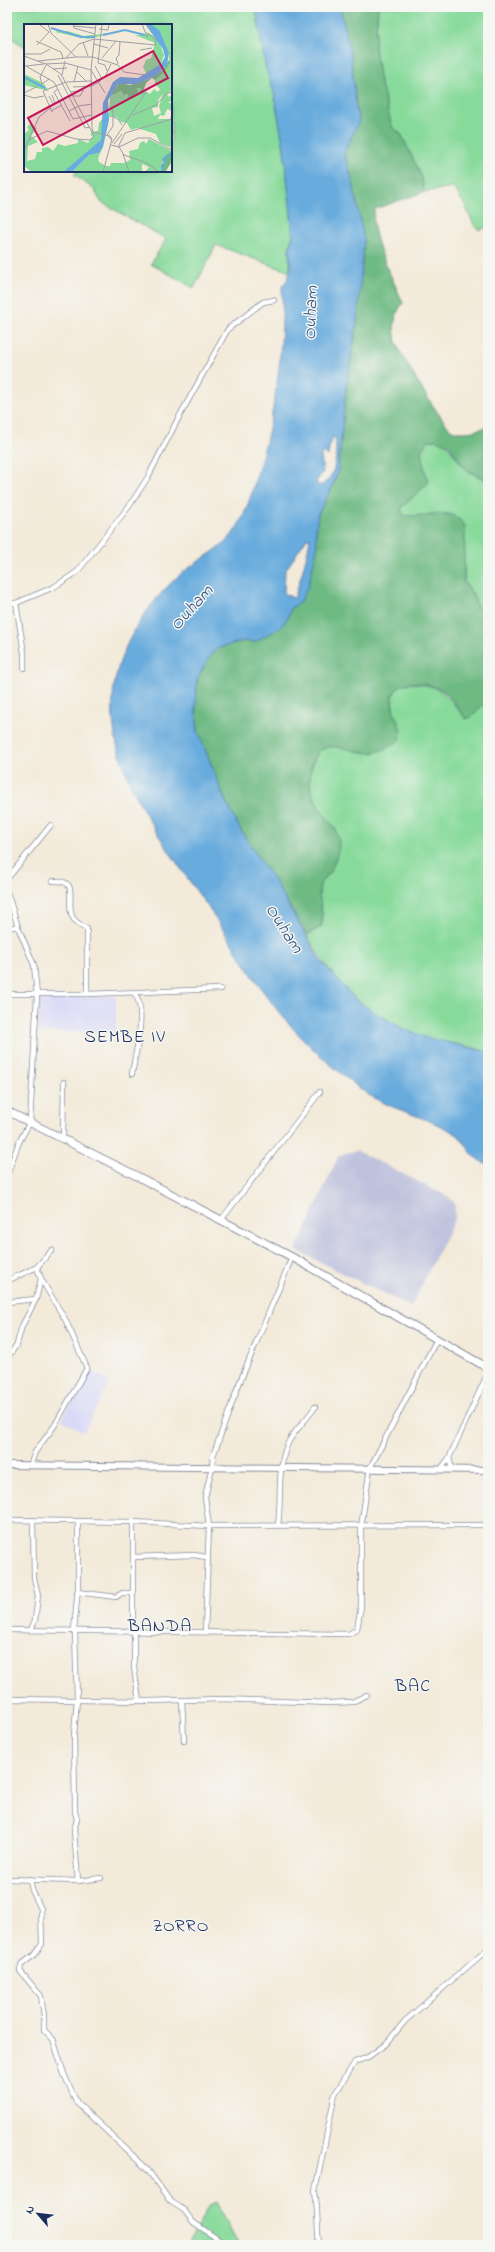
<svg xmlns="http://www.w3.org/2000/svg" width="495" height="2252" font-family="'Indie Flower',sans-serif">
	<rect width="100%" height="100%" fill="#f6f6f2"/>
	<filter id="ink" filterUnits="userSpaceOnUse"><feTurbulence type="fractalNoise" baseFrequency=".025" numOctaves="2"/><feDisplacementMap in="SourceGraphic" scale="8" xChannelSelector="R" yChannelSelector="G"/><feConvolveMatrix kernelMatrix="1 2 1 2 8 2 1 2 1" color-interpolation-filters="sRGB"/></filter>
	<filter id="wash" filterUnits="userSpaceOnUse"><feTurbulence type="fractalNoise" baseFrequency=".012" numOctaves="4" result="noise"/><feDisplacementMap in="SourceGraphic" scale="16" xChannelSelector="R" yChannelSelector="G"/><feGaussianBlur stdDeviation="0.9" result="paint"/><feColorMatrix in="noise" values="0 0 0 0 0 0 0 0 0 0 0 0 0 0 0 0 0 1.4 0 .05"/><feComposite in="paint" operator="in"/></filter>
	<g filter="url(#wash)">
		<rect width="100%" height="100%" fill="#f3ead9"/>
		<g fill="#d7d7f8">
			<path d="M116 996V1032H39L38 997Z"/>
			<path d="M88 1370 110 1381 84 1432 62 1420Z"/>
		</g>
		<path fill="#bfc2dd" d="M357 1151 449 1197 455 1204V1218L411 1307 296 1250 338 1157 345 1153Z"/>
		<g fill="#88da9b" stroke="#52847c">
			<path d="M7 7H256L265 66 274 93 284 149 292 225 293 235 289 249 290 272 216 245 194 288 151 264 166 239 101 202 94 189 74 175 77 171H171V25H25V47L7 35Z"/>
			<path d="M378 7H488V227L479 230 474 225 465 205 453 187 424 192 421 175 401 134 392 127 379 77 375 47Z"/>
			<path d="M429 440C451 438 452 457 466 469 471 474 481 477 488 481V622L478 609 473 594 464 582 465 526 449 514 410 516 403 515 401 508 428 483C425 468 417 453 429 440Z"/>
			<path d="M405 683C441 684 445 693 466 719 476 716 478 706 488 703V1052C468 1045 446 1043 426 1038 373 1023 332 982 307 935L321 927 323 920 319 899 320 883 330 873 336 830C320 810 302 788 314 761 316 757 318 751 323 749 336 742 360 750 374 753L400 730C394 714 385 692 405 683Z"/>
			<path d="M216 2202 239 2245H188L209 2205Z"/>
		</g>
		<path fill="#6eba83" stroke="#447470" d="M340 7H378L375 47 379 77 392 127 401 134 421 175 424 192 375 209C367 232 394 281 403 303 394 315 393 326 396 341 397 351 444 426 452 430 464 435 476 430 488 427V481L465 469 449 445 436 440H429L423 446 421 453 428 483 401 508 403 515C417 518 447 509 456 517 460 519 462 523 465 526L464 582 473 594 478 609 488 622V703C478 706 476 716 466 719 459 711 452 697 443 691 429 682 395 676 392 699 390 712 404 725 400 737 398 744 382 751 375 752 353 757 319 729 311 768 303 809 341 819 339 845 339 852 333 867 329 873 327 877 321 880 320 885 317 899 325 913 321 927L307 935 275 882 241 831 225 800 198 731 196 712 197 679 200 671 212 653 219 648 243 641 255 642 288 617 291 608 300 602 317 548 316 528 318 514 332 488 338 471 346 388 357 322 353 183 344 153 359 121 356 108 351 55Z"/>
		<path fill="#68abdd" stroke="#426d9e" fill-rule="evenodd" d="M256 7H340L351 55 356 108 359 121 344 153 353 183 364 240 357 322 346 388 338 471 332 488 318 514 316 528 317 548 308 587 300 602 291 608 288 617 281 627 255 642 243 641 235 643 219 648 212 653 197 679 196 712 198 731 225 800 241 831 275 882 320 960 354 998 377 1014 404 1029 425 1037 488 1052V1164C469 1160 468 1140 453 1132 425 1116 383 1108 359 1088 335 1069 310 1048 290 1025 259 991 237 950 212 913 166 846 96 763 116 676 124 640 148 605 175 579 192 563 215 554 231 536 244 520 250 499 255 481 275 417 284 353 282 286L287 280 291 268 289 249 293 235 292 225 284 149 274 93 265 66ZM334 437H336C335 457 339 475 320 486L316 482 323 472 321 455 324 452 328 456 330 443ZM307 538H310C307 558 301 576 295 596L293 598 284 593 285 571Z"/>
	</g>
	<g filter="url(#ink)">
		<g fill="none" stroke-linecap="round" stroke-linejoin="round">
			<g stroke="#878c9c" stroke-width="6">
				<g id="street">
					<path d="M7 603H16L54 587 77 572 130 505 148 477 179 417 228 329 263 302 274 300"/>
					<path d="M16 603 24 653V668"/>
					<path d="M7 879 51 825"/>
					<path d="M53 881C82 879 64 902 73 918 75 922 83 926 87 929V994"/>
					<path d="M7 892 18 927 34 965 37 995 30 1122 19 1142 7 1175"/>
					<path d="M7 927H18"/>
					<path d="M7 994H87L221 989"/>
					<path d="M132 1074C135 1055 148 1008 134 993"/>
					<path d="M63 1138 64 1082"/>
					<path d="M221 1220 320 1092"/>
					<path d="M7 1281 37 1267 52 1250"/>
					<path d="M7 1302 36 1299"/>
					<path d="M7 1359 17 1344 22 1326 36 1299 41 1279 37 1267"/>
					<path d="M30 1466 35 1452 55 1425 87 1368 65 1319 41 1279"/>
					<path d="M441 1469 449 1458"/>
					<path d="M452 1469 449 1458 488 1373"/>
					<path d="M7 1520 133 1522 209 1526 488 1525"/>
					<path d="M133 1522V1630"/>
					<path d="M278 1525C282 1497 276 1470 288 1443 295 1429 307 1420 315 1407"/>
					<path d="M134 1557 194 1555 206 1557"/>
					<path d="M77 1592 116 1597 122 1593H133"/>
					<path d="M7 1630 349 1634 357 1629 361 1606V1527L370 1468 437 1339"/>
					<path d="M31 1630 35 1620 38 1596 34 1578 33 1520"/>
					<path d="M74 1630 78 1589V1521"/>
					<path d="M134 1630V1667L139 1701"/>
					<path d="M75 1631 77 1700 74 1734 75 1812 77 1819 74 1830 78 1881"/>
					<path d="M205 1632 209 1526 205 1497 212 1467 213 1456 237 1389 292 1257"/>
					<path d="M7 1699 148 1701 222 1699 330 1703 352 1702 367 1695"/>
					<path d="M182 1700 184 1741"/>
					<path d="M7 1879 78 1881 101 1878"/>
					<path d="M30 1879 32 1890 41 1909 42 1944 34 1955 21 1965 20 1971 41 1996 44 2016V2030L53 2039 64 2074 77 2103 147 2169 170 2201 184 2210 193 2222 226 2245"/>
					<path d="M319 2245C317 2227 318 2209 315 2191L335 2094 355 2062 368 2057 386 2044 405 2021 488 1949"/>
				</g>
			</g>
			<g stroke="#878c9c" stroke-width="8">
				<path id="secondary" d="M7 1465 488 1470"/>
			</g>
			<g stroke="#878c9c" stroke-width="9">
				<path id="primary" d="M7 1111 131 1173 292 1257 488 1368"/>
			</g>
			<use href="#street" stroke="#fff" stroke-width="4.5"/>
			<use href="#secondary" stroke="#fff" stroke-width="6"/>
			<use href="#primary" stroke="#fff" stroke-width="7"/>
		</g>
	</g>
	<g text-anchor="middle" stroke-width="3" stroke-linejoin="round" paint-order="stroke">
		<g font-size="18" font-style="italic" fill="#325484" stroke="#f6f6f2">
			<text transform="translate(310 313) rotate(-88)" y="6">Ouham</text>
			<text transform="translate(191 607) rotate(-48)" y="6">Ouham</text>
			<text transform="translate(285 928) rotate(57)" y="6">Ouham</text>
		</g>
		<g font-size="18" letter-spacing="1" fill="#1b2f5e" stroke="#f6f6f2">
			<text x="125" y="1042">SEMBE IV</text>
			<text x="160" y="1631">BANDA</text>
			<text x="413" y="1691">BAC</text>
			<text x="181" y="1931">ZORRO</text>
		</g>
	</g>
	<g transform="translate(24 24)">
		<rect width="148" height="148" fill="#f3ead9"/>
		<path d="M127 0H148V66L143 70 145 73 148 70V77L144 78 148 80V87L143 85 140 92 136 91 134 95H146L148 89V124L136 119 132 110 113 104 107 106 103 99 97 98 93 93H85L86 72 97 67 107 74 114 67 113 64H117L126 70 130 65 134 68 136 65 131 60V56L145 41V30L136 7 135 10H132ZM139 70 135 82 137 89 130 92 128 84 134 83V76ZM33 7H43L60 12 94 8 64 15 31 8ZM123 8 134 15 140 31 137 40 123 51 119 43 122 36 127 34 131 19 111 11H120ZM0 50 19 59 25 67 0 61ZM80 93 77 117 39 148H8L0 142V110L5 106 3 103 6 100 13 104 7 112 14 118 4 122 3 137 11 135 13 128H18V124L24 123 29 127 34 120 41 122 54 119V115L64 119 69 112 66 111 68 108 74 107 75 99ZM125 115 148 127 140 134 137 148H121L125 143 118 140V148H48L65 131 75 129 79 123 74 134 75 138 82 142H86L87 139H100L106 136 105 127 114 125 116 119 120 117 122 120Z" fill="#88da9b" fill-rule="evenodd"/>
		<path d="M145 36 146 39 141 47 131 56 128 54 122 59 118 71 117 64H113L114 68 105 75 103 70 100 71 97 67 86 72 95 59 106 61 125 55 139 46ZM148 127V137L142 147 137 148V141L141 138 138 134 141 135V132Z" fill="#6eba83"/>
		<path d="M121 0H127L136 7 145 29 143 41 133 51 113 60H94L84 76 85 96 79 123 75 129 65 131 48 148H39L77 116 79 79 89 58 96 53 114 54 137 40 141 33 139 25Z" fill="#68abdd"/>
		<path fill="none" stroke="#68abdd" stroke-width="2" d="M27 4 57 13H70M79 11 101 6 121 11M0 53 21 64M138 148V142L141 139 139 135 148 129"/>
		<path fill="none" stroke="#9d9fa8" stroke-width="1" d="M15 0 25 8M24 0 27 9 52 33H69M49 0 50 4 71 10M72 0 67 46 68 104 69 108 86 112 88 115 79 148M49 2 72 4M75 5 84 6 85 0M12 17 37 28 39 34M59 18 64 32M70 20 84 24M13 21 25 8M116 26 128 24M0 30H17L26 25M0 32 22 40 41 39 67 46M69 33 94 41 100 48 121 51M42 34 55 20 70 15 131 21 132 16 125 10 123 13 118 0M78 34 92 17M14 37 52 33M74 39 78 0M74 39 81 41 83 47M94 40 92 34 95 31 96 18M0 41 30 58 49 95 68 91M22 41 16 53 18 60 25 55M2 42 20 40M71 42 78 55M29 45 43 44M67 46 81 69M52 47 62 57M34 51 61 104 66 103M38 51 41 37M50 58 54 42M49 63 68 62 75 58 82 51 87 40M34 65 30 68 46 97M47 68 60 66M0 69 14 62M0 71 10 74 20 72M25 72 29 80 31 79 28 71M49 72H56L59 67M86 85 89 86V102L83 111 88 116M27 87 38 81M45 87 55 82 68 80M28 88 19 67 42 58 68 57M109 91 132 81 142 70 148 68M89 93 94 95 98 101M4 116 23 107 52 115 66 116 70 112 37 50 22 40M88 119 122 68M90 120 98 110M87 121 95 123 114 114H126L148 126M94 123 101 109 148 95M95 123 100 131 123 139 135 148M0 126 15 93 26 84M99 130 105 148"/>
		<path fill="#c2185b" fill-opacity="0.15" stroke="#c2185b" stroke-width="2" d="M129 27 144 54 19 121 4 94Z"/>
		<rect width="148" height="148" fill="none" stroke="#1b2f5e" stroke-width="2"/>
	</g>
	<rect width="495" height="2252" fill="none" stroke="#f6f6f2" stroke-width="24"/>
	<g transform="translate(38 2214) rotate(298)" stroke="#f6f6f2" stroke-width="3" paint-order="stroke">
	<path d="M0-3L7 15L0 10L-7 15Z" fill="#1b2f5e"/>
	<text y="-6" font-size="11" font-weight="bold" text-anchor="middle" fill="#1b2f5e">N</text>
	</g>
</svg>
